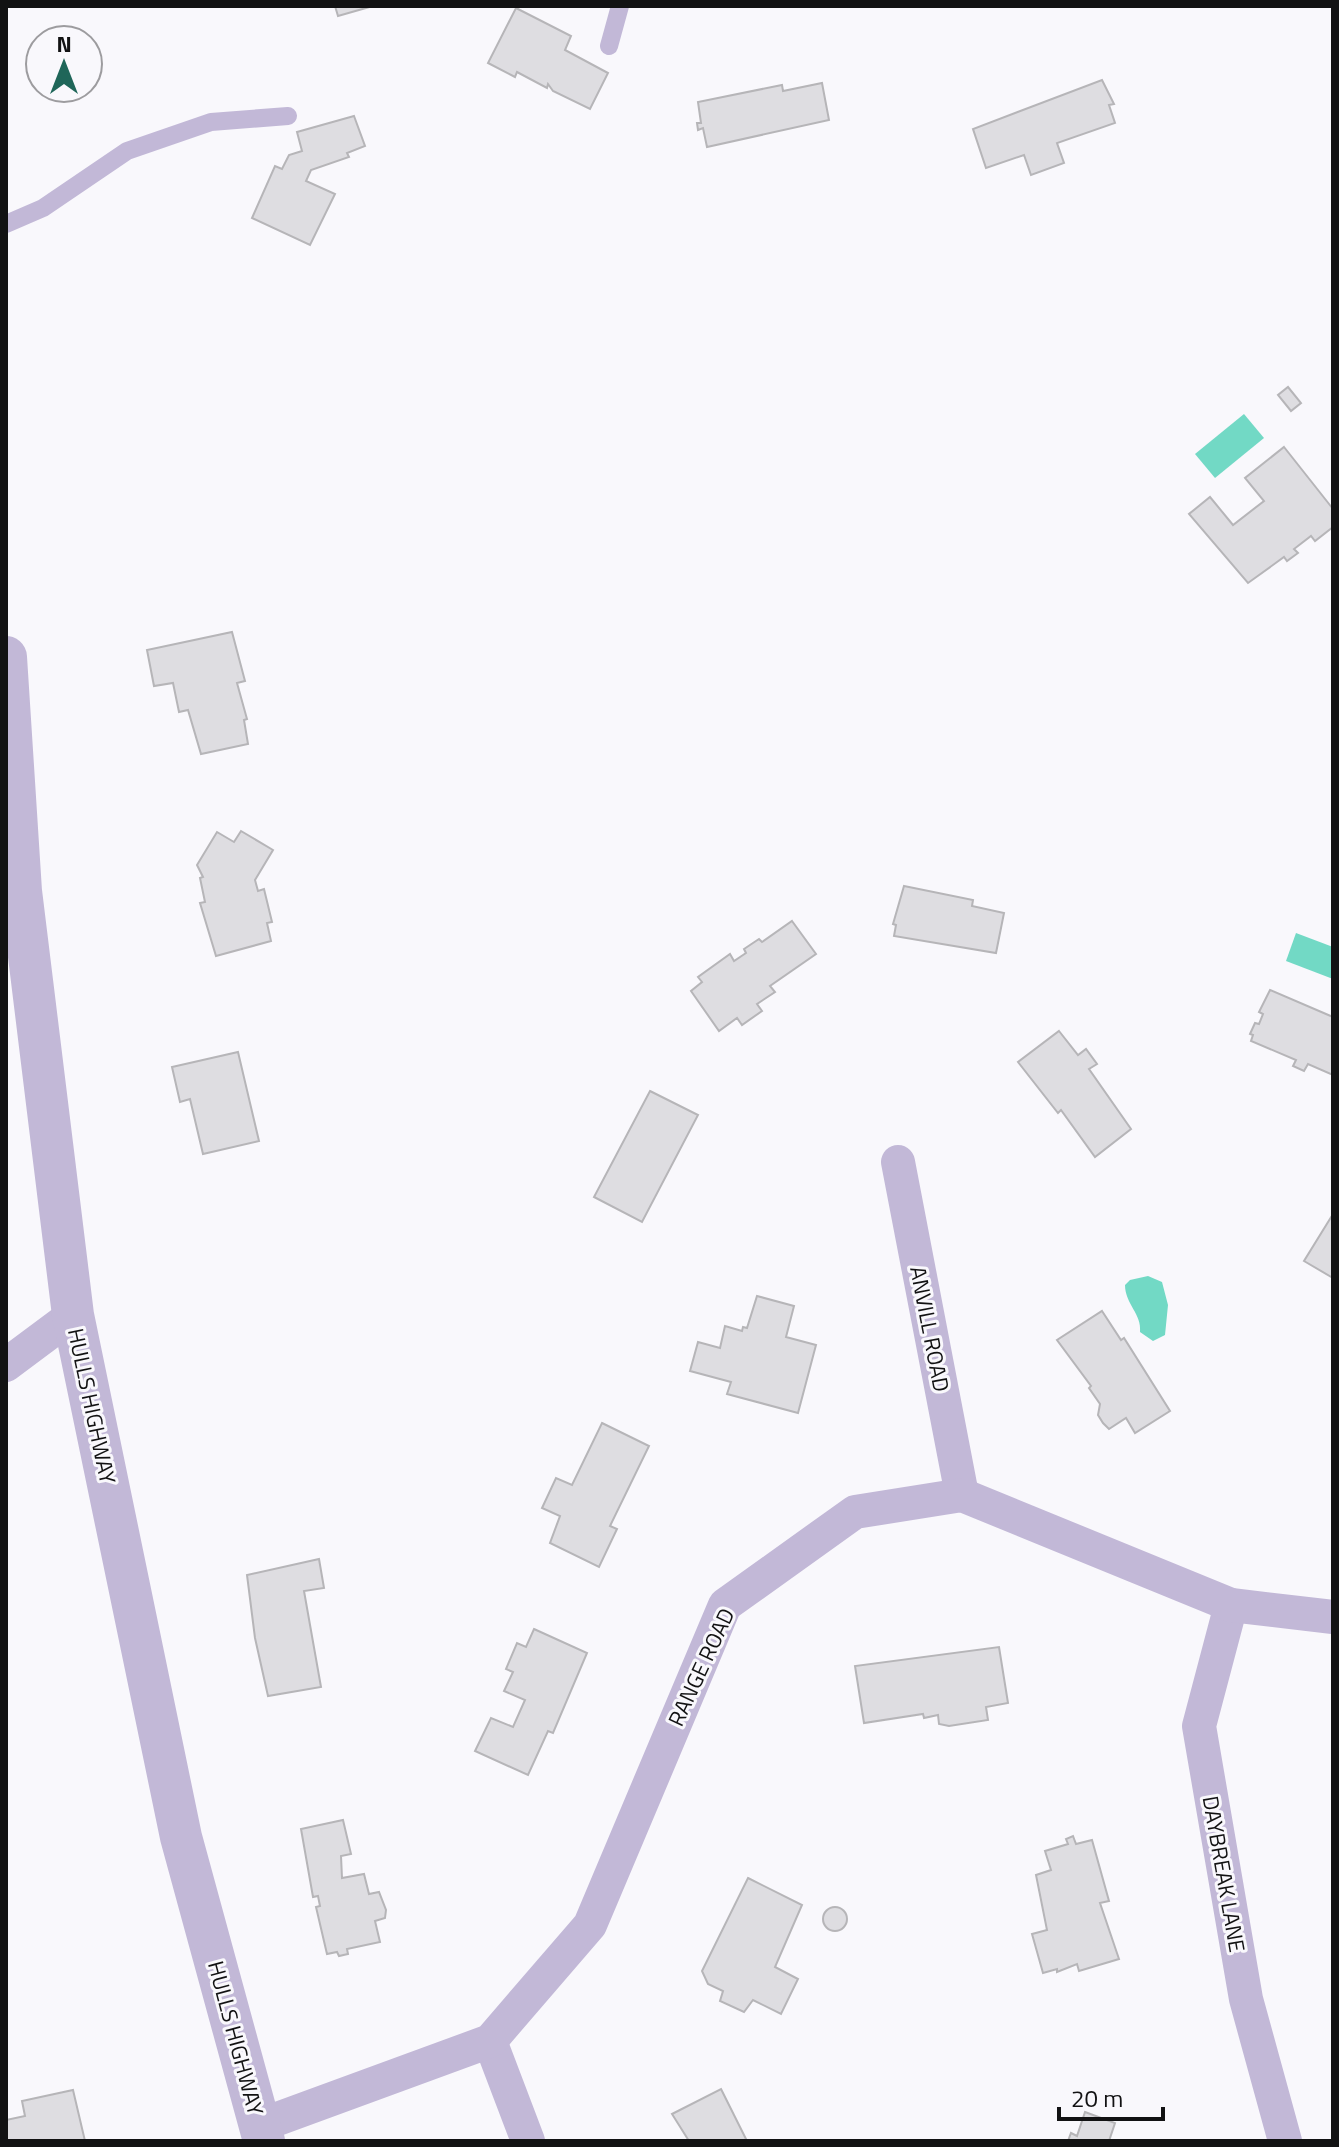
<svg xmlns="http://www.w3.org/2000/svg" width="1339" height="2147" font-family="'Titillium Web',sans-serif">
	<rect width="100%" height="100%" fill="#f9f8fc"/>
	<g fill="#72d9c5">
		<path d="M1244 414 1264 438 1215 478 1195 454Z"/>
		<path d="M1296 933 1333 947V979L1286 961Z"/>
		<path d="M1148 1276 1162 1282 1168 1305 1165 1335 1153 1341 1140 1332C1142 1314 1125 1304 1125 1285L1130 1280Z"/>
	</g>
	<g fill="#dedde1" stroke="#b6b5b8" stroke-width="2">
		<path d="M335 6H373L338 16Z"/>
		<path d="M516 8 571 36 565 50 608 73 590 109 553 91 548 84 547 88 517 72 515 77 488 63Z"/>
		<path d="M1102 80 1114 104 1109 105 1115 123 1057 143 1064 163 1031 175 1024 155 986 168 973 129Z"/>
		<path d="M822 83 829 120 707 147 703 128 698 130 697 123H701L698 102 782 85 783 91Z"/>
		<path d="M354 116 365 146 347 153 349 157 311 170 306 181 335 194 310 245 252 218 275 166 282 169 289 155 302 151 297 132Z"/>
		<path d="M1288 387 1301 403 1291 411 1278 395Z"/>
		<path d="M1284 447 1333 509V527L1315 541 1311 536 1294 549 1298 553 1287 561 1284 557 1248 583 1189 514 1210 497 1233 525 1264 501 1245 478Z"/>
		<path d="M232 632 245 681 237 683 247 719 244 720 248 744 201 754 188 710 179 712 173 683 154 686 147 650Z"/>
		<path d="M241 831 273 850 255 880 258 891 264 889 272 922 267 923 271 941 216 956 200 903 205 902 200 878 203 877 197 865 217 832 234 842Z"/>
		<path d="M904 886 973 900 972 906 1004 913 996 953 894 936 896 925 893 924Z"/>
		<path d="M792 921 816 954 770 986 775 992 757 1004 762 1011 742 1025 737 1018 719 1031 691 991 702 982 698 977 730 954 734 961 746 953 744 949 759 939 762 942Z"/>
		<path d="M1270 990 1333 1017V1075L1308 1064 1304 1071 1293 1066 1296 1060 1251 1041 1253 1035 1250 1034 1255 1023 1259 1024 1263 1014 1259 1012Z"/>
		<path d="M1059 1031 1078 1055 1086 1049 1097 1064 1089 1069 1131 1129 1095 1157 1061 1110 1058 1113 1018 1062Z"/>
		<path d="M238 1052 259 1141 203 1154 190 1099 180 1102 172 1067Z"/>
		<path d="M650 1091 698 1115 642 1222 594 1197Z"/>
		<path d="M1333 1214V1278L1304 1261Z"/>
		<path d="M757 1296 794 1306 786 1337 816 1345 798 1413 727 1394 731 1382 690 1371 698 1342 720 1348 725 1326 742 1331 743 1327 747 1328Z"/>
		<path d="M1102 1311 1121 1340 1124 1338 1170 1411 1135 1433 1126 1418 1109 1429 1103 1423 1098 1415 1100 1404 1089 1388 1091 1386 1057 1340Z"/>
		<path d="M602 1423 649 1446 610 1526 617 1529 599 1567 550 1543 560 1516 542 1508 556 1478 572 1485Z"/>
		<path d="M319 1559 324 1588 304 1591 321 1687 268 1696 255 1638 247 1575Z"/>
		<path d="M534 1629 587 1653 553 1733 548 1731 528 1775 475 1751 491 1718 513 1727 525 1700 504 1691 513 1672 506 1669 517 1643 526 1647Z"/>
		<path d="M999 1647 1008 1703 986 1707 988 1720 949 1726 939 1724 938 1715 924 1718 923 1714 864 1723 855 1666Z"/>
		<path d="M343 1820 351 1854 341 1856 342 1878 364 1874 369 1894 379 1892 386 1910 385 1918 375 1921 380 1942 347 1949 348 1954 339 1956 337 1952 327 1954 316 1907 320 1906 318 1896 313 1897 301 1829Z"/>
		<path d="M1073 1836 1076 1844 1092 1840 1109 1901 1100 1903 1119 1959 1079 1971 1077 1964 1057 1972V1969L1043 1973 1032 1934 1047 1930 1036 1875 1051 1870 1045 1851 1068 1844 1066 1839Z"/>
		<path d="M748 1878 802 1905 775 1967 798 1979 781 2014 753 2000 744 2012 720 2001 723 1991 708 1984 702 1971Z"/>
		<circle cx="835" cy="1919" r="12"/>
		<path d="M721 2089 747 2141H689L672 2114Z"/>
		<path d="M73 2090 85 2141H6V2120L25 2116 22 2101Z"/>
		<path d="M1085 2112 1115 2123 1109 2141H1068L1071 2133 1077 2136Z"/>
	</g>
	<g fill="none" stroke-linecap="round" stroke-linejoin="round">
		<g stroke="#c2b8d7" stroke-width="18">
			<path d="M609 46 620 6"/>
			<path d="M6 224 43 208 127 151 211 122 288 116"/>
		</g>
		<g stroke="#c2b8d7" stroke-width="34">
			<path d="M898 1162 962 1495"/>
			<path d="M6 1365 73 1315"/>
			<path d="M1231 1605 1199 1726 1246 1999 1285 2141"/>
			<path d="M490 2041 528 2141"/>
			<path d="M261 2125 490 2041 590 1925 725 1605 855 1512 962 1495 1231 1605 1333 1617"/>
		</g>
		<path stroke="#c2b8d7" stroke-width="42" d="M6 657 21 891 73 1315 181 1837 264 2141"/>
	</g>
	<g text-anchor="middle" stroke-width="6" stroke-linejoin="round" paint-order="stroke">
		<g font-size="22" fill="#121213" stroke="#f9f8fc">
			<text transform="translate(930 1329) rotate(79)" y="8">ANVILL ROAD</text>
			<text transform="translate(92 1406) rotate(78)" y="8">HULLS HIGHWAY</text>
			<text transform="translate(701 1667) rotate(-65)" y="8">RANGE ROAD</text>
			<text transform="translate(1224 1874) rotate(80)" y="8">DAYBREAK LANE</text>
			<text transform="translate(236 2038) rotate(75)" y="8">HULLS HIGHWAY</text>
		</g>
	</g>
	<rect width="1339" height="2147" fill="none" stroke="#121213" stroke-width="16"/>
	<g transform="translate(64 64)"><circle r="38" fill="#f9f8fc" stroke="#9d9c9f" stroke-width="2"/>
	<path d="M0-6L14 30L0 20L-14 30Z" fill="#1f6659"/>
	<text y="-12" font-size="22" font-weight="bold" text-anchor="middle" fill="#121213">N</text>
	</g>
	<path d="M1059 2107v12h104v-12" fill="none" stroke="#121213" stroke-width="4"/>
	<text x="1071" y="2107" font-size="24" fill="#121213" stroke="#f9f8fc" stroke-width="6" paint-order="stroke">20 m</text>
</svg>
